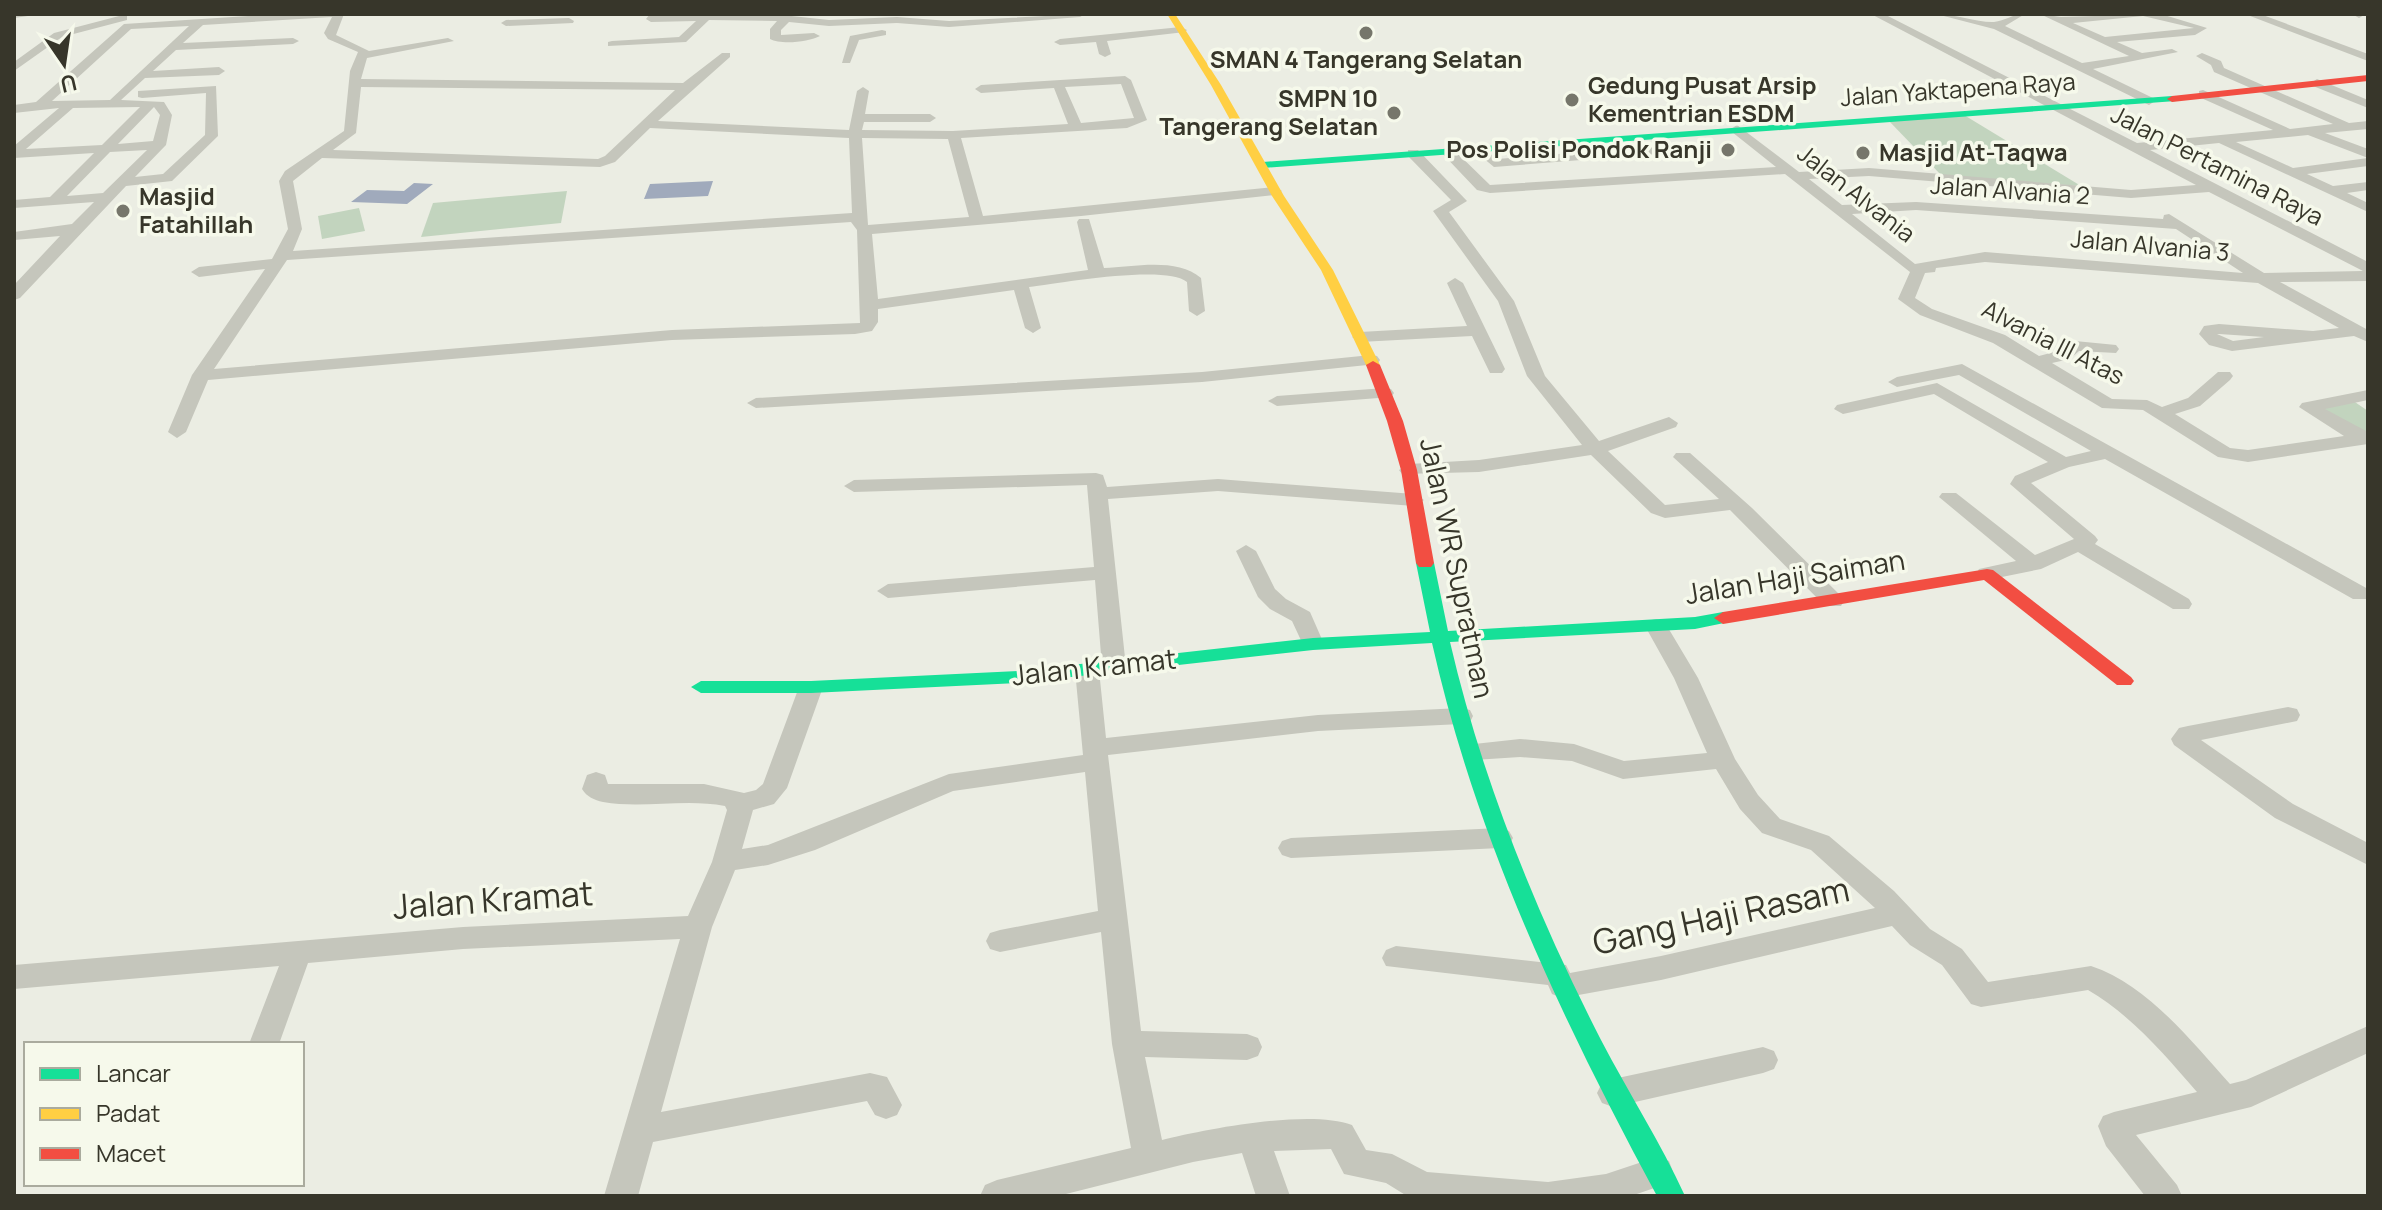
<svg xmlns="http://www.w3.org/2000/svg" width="2382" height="1210" font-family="Manrope,sans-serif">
	<rect width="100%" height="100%" fill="#ebede3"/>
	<g fill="#c2d4be">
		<path d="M1964 115 2081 186 1942 176 1889 121Z"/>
		<path d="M567 191 561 223 421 237 433 203Z"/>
		<path d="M359 208 365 231 322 239 318 216Z"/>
		<path d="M2349 398 2368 411V436L2311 404Z"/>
	</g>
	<g fill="#a0aabc">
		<path d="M713 181 708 196 644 199 650 184Z"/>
		<path d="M414 183 433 184 407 204 351 202 367 190 404 191Z"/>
	</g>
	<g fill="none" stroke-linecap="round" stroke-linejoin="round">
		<g fill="#c5c6bc" fill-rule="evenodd">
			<path d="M14 14H42L14 18Z"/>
			<path d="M279 14H344L336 35 369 51 448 38 454 41 367 58 361 79 683 83 722 53H730V57L658 121 849 130 857 91 863 87 869 91 865 114H930L936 118 930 122H864L862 130 953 131 1068 124 1054 88 981 93 975 89 981 85 1125 76 1131 80 1147 120 1127 128 961 138 983 216 1275 187 1282 191 1275 195 1081 216 872 234 878 299 1088 270 1077 222 1079 219H1089L1104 268C1133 267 1177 257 1201 278L1205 311 1197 316 1189 311 1187 282C1167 264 1059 283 1029 287L1041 328 1033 333 1025 328 1014 290 878 309V322L872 331 855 334 672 340 208 380 186 432 177 438 168 432 192 375 265 269 199 277 191 272 199 267 272 259 288 229 279 181 285 171 344 131 350 71 358 52 328 39 324 33 332 17 203 25 183 43 293 38 299 41 293 44 176 50 153 71 219 67 225 71 219 75 145 78 121 100 164 102 172 115 166 145 135 177 163 174 205 135 206 93 142 98 138 97V91L216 86 218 136 172 181 126 186 20 298 14 300V285L60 236 14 240V232L72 224 94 202 14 208V200L50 197 94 153 14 158V146L59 108 14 113V105L36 102 124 24ZM189 26 110 100 52 101 131 29ZM1121 84 1134 118 1081 123 1065 87ZM361 87 675 90 605 156 598 159 333 150 356 133ZM140 107 102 145 26 149 73 108ZM154 107 160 115 153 141 118 144ZM650 128 849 138 852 213 293 251 302 229 293 181 322 158 600 167 615 162ZM862 138 948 139 969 217 868 225ZM147 150 103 193 67 196 110 152ZM851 222 857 230 860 323 672 330 214 369 287 260Z"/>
			<path d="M650 14H773L829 20 897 17 949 21 1085 14 1080 17 949 27 897 23 829 26 789 22 781 30V35L814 33 820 36C809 42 781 45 770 39V29L777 21 709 20 686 42 608 46V42L612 41 679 37 696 21 651 22 646 19Z"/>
			<path d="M1871 14H1884L2137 143 2273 130 2199 97V91L2203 90 2290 129 2333 124 2214 72 2211 65 2196 56 2202 53 2221 61 2224 68 2349 123 2368 121V129L2325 133 2368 149V166L2307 174 2333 186 2368 182V190L2347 193 2368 203V212L2219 143 2150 150 2368 262V281L2280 282 2368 330V342L2354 336 2232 351 2209 345 2199 334 2204 326 2219 324 2313 331 2339 328 2258 283 1985 262 1936 268 1935 272 1925 273 1915 298 1932 309 2005 335 2039 356 2058 351 2075 341 2116 345 2119 349 2116 353 2079 351 2070 359 2052 363 2112 399 2147 400 2162 407 2188 398 2218 372H2230L2233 376 2230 380 2200 406 2175 414 2230 448 2248 450 2344 436 2299 407 2302 403 2368 390V400L2325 409 2368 432V444L2248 462 2218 457 2143 410 2102 408 1993 343 1920 315 1898 299 1910 272 1785 174 1490 193 1477 190 1439 150 1451 147 1490 185 1776 167 1732 132 1731 129 1737 125 1799 172 1869 168 2131 190 2196 185ZM2308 135 2368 158 2293 168 2236 142ZM1869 176 2131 198 2209 192 2363 271 2264 273 2169 214 2164 215 2163 219 1916 202 1842 205 1809 179ZM1916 210 2176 229 2243 273 1985 252 1915 264 1852 214ZM2217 334H2219L2264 337 2233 341Z"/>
			<path d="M1936 14C1955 14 1979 23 1994 22 2005 21 2012 14 2025 14L2005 26 2082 63 2129 56 2040 14 2061 17 2161 14 2207 28 2195 35 2117 42 2142 53 2172 49 2178 52 2093 69 2153 98 2155 101 2149 105 1994 29ZM2143 16 2194 28 2105 37 2073 23Z"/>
			<path d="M2245 14H2260L2368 54V61Z"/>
			<path d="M2352 14H2364V15L2359 18Z"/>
			<path d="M123 15 127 16V20L62 37 14 71V62L54 33Z"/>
			<path d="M569 18 574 21 573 23 506 26 501 23 506 20Z"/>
			<path d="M1181 27 1187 30 1185 32 1107 41 1111 54 1105 57 1099 54 1096 42 1060 45 1054 42 1060 39Z"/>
			<path d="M882 30 886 31V35L859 40 850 63H842L850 36Z"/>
			<path d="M2317 79 2368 100V108L2313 86 2311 83Z"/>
			<path d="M1478 144 1497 159 1669 145 1676 149 1669 153 1494 167 1471 148Z"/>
			<path d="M1408 150H1418L1467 201 1449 212 1514 301 1545 376 1599 441 1669 417 1678 423 1676 427 1608 451 1665 505 1719 499 1673 457 1676 453H1690L1752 508 1841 596 1844 601 1841 606H1825L1730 510 1665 518 1651 513 1591 455 1479 472 1402 474 1399 470 1409 464 1479 460 1582 445 1527 376 1498 301 1433 211 1451 200 1408 156Z"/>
			<path d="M1455 278 1463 283 1505 369 1502 373H1490L1472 336 1360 342 1352 337 1360 332 1467 326 1447 283Z"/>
			<path d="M1371 355 1377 356 1380 360 1377 364 1202 382 756 408 747 403 756 398 1202 372Z"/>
			<path d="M1962 364 2368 589V599H2353L2105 459 2069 467 2031 483 2095 536 2098 540 2095 544 2189 599 2192 604 2189 609H2173L2078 552 2041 569 1987 580 1979 579 1976 574 1979 569 2016 561 1939 497 1942 493H1956L2035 555 2074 539 2010 484 2015 476 2048 462 1934 394 1843 414 1834 409 1837 405 1937 383 2066 457 2091 451 1959 375 1897 387 1888 382 1897 377Z"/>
			<path d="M1385 388 1391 389 1394 393 1391 397 1277 406 1268 401 1277 396Z"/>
			<path d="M1096 473 1103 475 1107 487 1218 479 1414 494 1424 500 1414 506 1218 491 1108 499 1126 667 1122 672H1106L1102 667 1095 580 888 598 877 591 888 584 1094 567 1087 485 854 492 844 486 854 480Z"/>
			<path d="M1246 545 1256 551 1275 589 1286 599 1310 612 1324 644 1321 649H1305L1292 621 1270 609 1258 597 1236 551Z"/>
			<path d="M1656 619 1664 621 1698 678 1735 759 1758 795 1780 819 1829 836 1894 891 1930 929 1962 949 1988 982 2091 966C2148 985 2191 1041 2230 1084L2246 1080 2368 1026V1053L2251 1107 2136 1135 2177 1185 2182 1196H2145L2106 1146 2098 1126 2103 1116 2114 1112 2197 1092C2165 1055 2131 1015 2088 990L1981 1007 1971 1004 1942 965 1910 945 1892 926 1661 980 1562 998 1552 994 1548 985 1386 966 1382 958 1386 950 1396 946 1566 965 1570 973 1661 956 1875 908 1811 850 1762 833 1740 809 1716 769 1623 779 1572 761 1520 757 1474 760 1465 757 1462 751 1465 745 1520 739 1574 744 1624 761 1707 753 1674 678 1645 626 1648 621Z"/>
			<path d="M1087 662 1095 665 1099 670 1106 738 1318 715 1461 708 1470 710 1473 716 1470 722 1461 724 1318 731 1108 755 1141 1031 1247 1034 1258 1038 1262 1047 1258 1056 1247 1060 1145 1057 1162 1140C1207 1129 1309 1109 1352 1125L1366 1150 1392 1154 1427 1172 1548 1182 1606 1174 1657 1157 1669 1161 1673 1172 1669 1183 1631 1196H1407L1386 1183 1344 1174 1331 1149 1274 1151 1290 1196H1256L1242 1153 1193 1162 1058 1196H980L985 1185 997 1180 1131 1148 1112 1044 1101 932 1000 952 990 949 986 941 990 933 1000 930 1098 911 1085 772 953 791 815 850 768 865 735 870 712 927 661 1112 870 1073 887 1077 902 1105 897 1115 886 1119 875 1115 867 1101 653 1142 638 1196H604L680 939 463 949 308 963 279 1044H249L279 966 14 989V965L463 927 688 916 712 862 727 810 725 806C685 798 643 809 603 802 594 800 587 797 582 789L587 775 596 772 605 775 608 784H704L744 793 756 790 763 784 799 687 803 682H819L823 687 787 788 774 804 753 810 742 849 768 845 949 774 1083 755 1075 670 1079 665Z"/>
			<path d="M2288 707 2297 709 2300 715 2297 721 2201 740 2293 804 2368 843V865L2275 818 2174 745 2171 739 2179 728 2188 726Z"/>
			<path d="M1500 828 1509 831 1513 838 1509 845 1500 848 1291 858 1282 855 1278 848 1282 841 1291 838Z"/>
			<path d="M1763 1047 1774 1051 1778 1060 1774 1069 1763 1073 1613 1107 1602 1103 1597 1093 1602 1083 1613 1079Z"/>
		</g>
		<g fill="#16e098" fill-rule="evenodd">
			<path d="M2172 96 2176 97V101L1263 168 1257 165 1263 162Z"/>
			<path d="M1425 558 1434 563 1448 631 1695 617 1723 612 1732 618 1729 622 1695 629 1450 642C1482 780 1537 915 1601 1040 1628 1092 1661 1143 1685 1196H1657C1562 1020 1476 839 1432 643L1313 650 1018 683 811 693H701L691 687 701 681H811L1018 671 1313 638 1430 632 1416 563Z"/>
		</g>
		<path fill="#ffcf43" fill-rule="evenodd" d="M1167 14H1175L1221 85 1284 196 1333 270 1380 365 1378 368H1368L1366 365 1321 270 1272 196 1211 85Z"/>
		<g fill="#f24e42" fill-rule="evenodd">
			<path d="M2368 75V81L2172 102 2167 99 2172 96Z"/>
			<path d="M1373 361 1380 365 1403 421 1417 470 1434 563 1431 567H1419L1416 563 1401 470 1387 421 1366 365Z"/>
			<path d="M1987 569 1993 570 2131 677 2134 681 2131 685H2117L1984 580 1723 624 1714 618 1723 612Z"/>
		</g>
	</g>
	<g fill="#76766b" stroke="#f6f9eb" stroke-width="3">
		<circle cx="1366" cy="33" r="8"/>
		<circle cx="1572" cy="100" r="8"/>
		<circle cx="1394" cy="113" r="8"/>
		<circle cx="1728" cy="150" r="8"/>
		<circle cx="1863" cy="153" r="8"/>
		<circle cx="123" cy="211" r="8"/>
	</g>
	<g text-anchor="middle" stroke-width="7" stroke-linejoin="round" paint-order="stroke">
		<g font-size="24" font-weight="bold" fill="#37362a" stroke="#f6f9eb" text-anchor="start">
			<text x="1366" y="68" text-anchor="middle">SMAN 4 Tangerang Selatan</text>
			<text x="1588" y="94">Gedung Pusat Arsip<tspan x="1588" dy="28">Kementrian ESDM</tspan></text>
			<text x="1378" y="107" text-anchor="end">SMPN 10<tspan x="1378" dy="28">Tangerang Selatan</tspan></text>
			<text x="1712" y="158" text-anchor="end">Pos Polisi Pondok Ranji</text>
			<text x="1879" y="161">Masjid At-Taqwa</text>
			<text x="139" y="205">Masjid<tspan x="139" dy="28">Fatahillah</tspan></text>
		</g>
		<g font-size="24" fill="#37362a" stroke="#f6f9eb">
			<text transform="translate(1958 90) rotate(-4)" y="8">Jalan Yaktapena Raya</text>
			<text transform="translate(2217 166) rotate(27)" y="8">Jalan Pertamina Raya</text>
			<text transform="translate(2010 191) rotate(4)" y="8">Jalan Alvania 2</text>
			<text transform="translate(1856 194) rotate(38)" y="8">Jalan Alvania</text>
			<text transform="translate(2150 246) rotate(5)" y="8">Jalan Alvania 3</text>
			<text transform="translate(2053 343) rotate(27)" y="8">Alvania III Atas</text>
		</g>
		<g font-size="28" fill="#37362a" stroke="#f6f9eb">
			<text transform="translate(1457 568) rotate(78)" y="10">Jalan WR Supratman</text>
			<text transform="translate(1795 577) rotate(-9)" y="10">Jalan Haji Saiman</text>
			<text transform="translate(1094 667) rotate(-6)" y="10">Jalan Kramat</text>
		</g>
		<g font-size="34" fill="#37362a" stroke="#f6f9eb">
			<text transform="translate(493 900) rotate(-4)" y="12">Jalan Kramat</text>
			<text transform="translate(1721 916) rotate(-12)" y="12">Gang Haji Rasam</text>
		</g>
	</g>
	<rect width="2382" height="1210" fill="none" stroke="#37362a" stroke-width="32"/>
	<rect x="24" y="1042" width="280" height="144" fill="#f6f9eb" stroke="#aaab9e" stroke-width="2"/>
	<rect x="40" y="1068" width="40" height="12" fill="#16e098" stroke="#aaab9e" stroke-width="2"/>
	<text x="96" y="1082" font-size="24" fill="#37362a">Lancar</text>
	<rect x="40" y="1108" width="40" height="12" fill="#ffcf43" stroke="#aaab9e" stroke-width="2"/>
	<text x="96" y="1122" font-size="24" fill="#37362a">Padat</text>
	<rect x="40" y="1148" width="40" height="12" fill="#f24e42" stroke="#aaab9e" stroke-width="2"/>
	<text x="96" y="1162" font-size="24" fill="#37362a">Macet</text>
	<g transform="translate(64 64) rotate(167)" stroke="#f6f9eb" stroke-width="6" paint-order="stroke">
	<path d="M0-6L14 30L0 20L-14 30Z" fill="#37362a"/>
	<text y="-12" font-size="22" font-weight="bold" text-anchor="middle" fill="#37362a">U</text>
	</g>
</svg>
